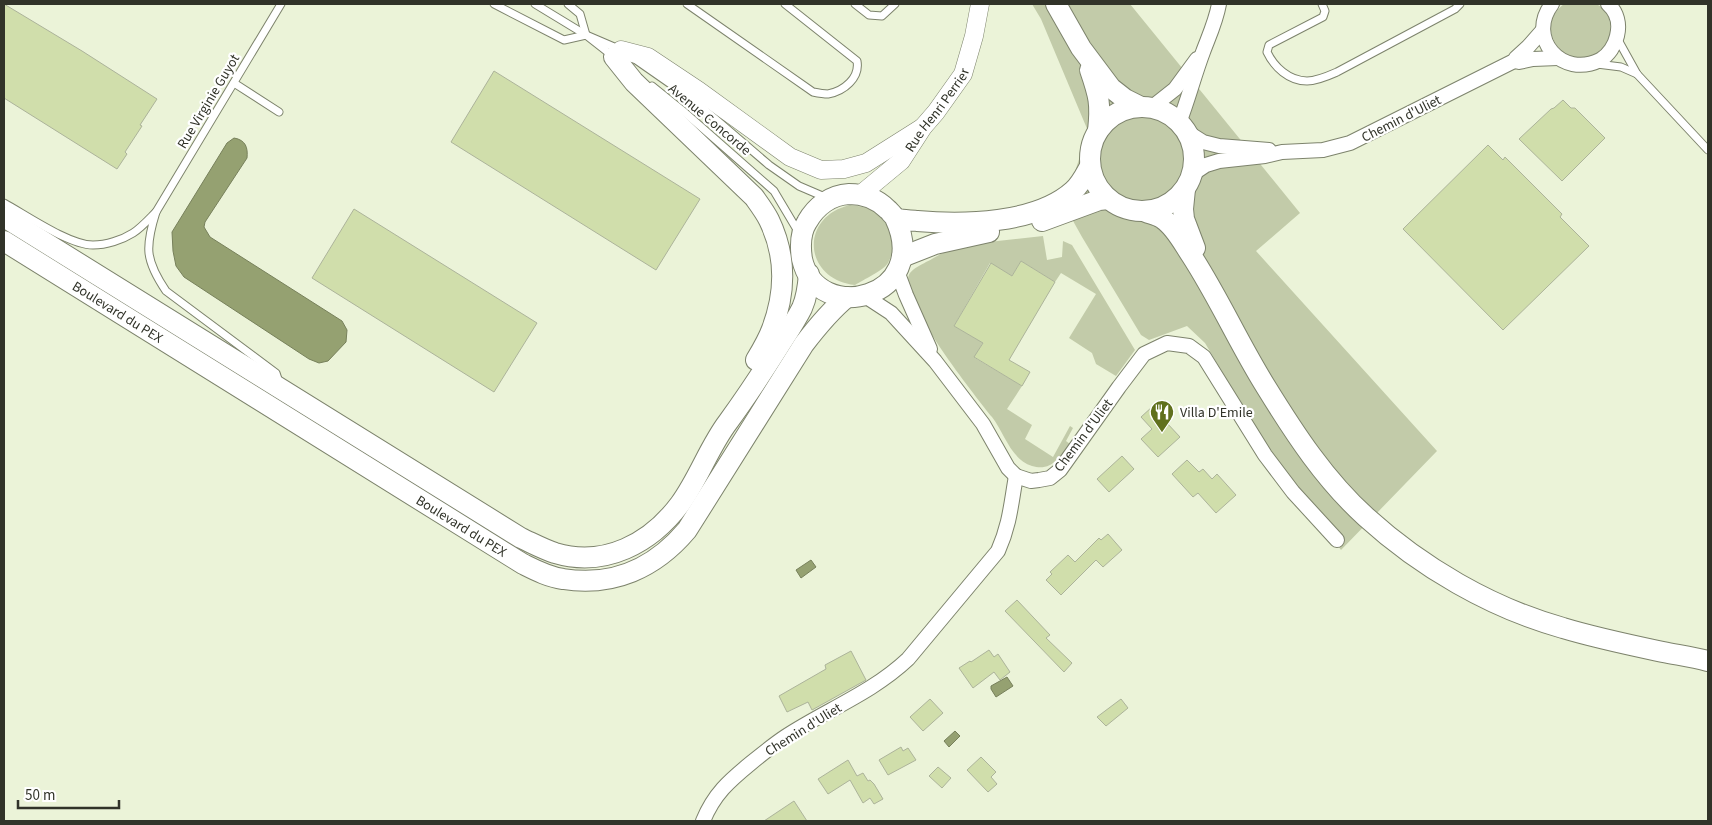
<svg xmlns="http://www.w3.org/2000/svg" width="1712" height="825" font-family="'Source Sans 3',sans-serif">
	<rect width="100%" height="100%" fill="#ebf3d8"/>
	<g fill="#c2cba9">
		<path d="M1032 4H1130L1300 213 1256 251 1437 451 1341 550 1268 449 1205 343 1187 326 1149 340 1141 335 1082 237 1058 194 1073 178 1088 131 1041 19Z"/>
		<path d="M1564 4C1572 4 1592 1 1598 5 1612 11 1614 35 1605 46 1575 82 1528 31 1564 4Z"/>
		<path d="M850 205C858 206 866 207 873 211 890 221 898 245 888 263 884 270 863 280 855 285 803 279 799 217 850 205Z"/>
		<path d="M1043 236 1047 260 1062 257 1063 241 1072 245 1135 350 1116 376 1096 364 1092 353 1069 338 1096 294 1061 273 1055 282 1021 261 1012 276 990 263 954 326 973 337 984 340 975 358 1022 386 1007 409 1032 425 1025 439 1053 457 1070 426 1073 428 1066 441 1070 444C1060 457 1051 472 1032 466 1011 460 1004 432 992 417 977 398 894 295 910 273 914 268 921 265 926 262 933 259 939 254 946 252 977 241 1011 240 1043 236Z"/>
	</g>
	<g fill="#95a171" stroke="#77805b">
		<path d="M234 138C246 140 248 148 247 158L205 222 204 227 210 237 342 321 347 330 346 342 328 361 319 363 309 359 184 277 176 266 173 251 172 232 227 143Z"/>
		<path d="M811 560 816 567 801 578 796 570Z"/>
		<path d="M1007 677 1013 686 996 697 991 689V686Z"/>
		<path d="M955 731 960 736 949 747 944 741Z"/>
	</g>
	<g fill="#d0deab" stroke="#acb39a">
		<path d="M4 4 82 51 157 99 140 125 142 126 125 152 127 154 117 169 4 98Z"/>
		<path d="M494 71 700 199 656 270 451 142Z"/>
		<path d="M1563 100 1571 108H1575L1605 138 1562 181 1519 139 1551 109 1554 108Z"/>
		<path d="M1488 145 1503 160 1505 157 1562 214 1560 217 1589 246 1503 330 1403 229Z"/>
		<path d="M354 209 537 323 494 392 312 278Z"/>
		<path d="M1021 261 1055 282 1009 360 1030 372 1022 386 974 357 983 343 954 326 991 263 1012 276Z"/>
		<path d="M1152 407 1180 437 1158 457 1141 439 1152 429 1141 417Z"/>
		<path d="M1122 456 1134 469 1109 492 1097 479Z"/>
		<path d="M1187 460 1199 472 1203 469 1212 479 1217 474 1236 495 1216 513 1198 493 1193 497 1172 474Z"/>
		<path d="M1108 534 1122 550 1103 567 1096 560 1061 595 1046 580 1052 574 1050 572 1068 555 1075 562 1099 538 1101 540Z"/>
		<path d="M1017 600 1050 635 1046 638 1072 663 1064 672 1005 611Z"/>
		<path d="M989 650 994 657 998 654 1010 672 1000 680 994 672 973 688 959 668 970 661 971 662Z"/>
		<path d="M851 651 866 680 812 710 808 702 787 712 779 696 826 669 825 665Z"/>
		<path d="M930 699 943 713 923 731 910 717Z"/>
		<path d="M1121 699 1128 708 1106 726 1097 717Z"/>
		<path d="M901 747 903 751 908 748 916 760 888 775 879 760Z"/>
		<path d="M981 757 996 772 991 777 997 784 988 792 967 770Z"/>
		<path d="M848 760 857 776 863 773 868 781 870 780 874 784 883 799 874 804 870 798 863 803 850 780 828 794 818 779Z"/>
		<path d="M938 767 951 778 942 788 929 776Z"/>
		<path d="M794 801 807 821H764Z"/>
	</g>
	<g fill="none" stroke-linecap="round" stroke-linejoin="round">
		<g stroke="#7d836c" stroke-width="9">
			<g id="service">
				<path d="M494 4 564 40 586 35 621 50"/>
				<path d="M535 4 586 35 614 57"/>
				<path d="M568 4 580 14 586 35"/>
				<path d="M687 4 813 92C818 93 824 94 828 94 844 91 860 78 857 61L785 4"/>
				<path d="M855 4 869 15 882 16 895 4"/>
				<path d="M1322 4 1325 11 1323 17 1269 45 1267 52C1274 67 1289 81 1307 81 1317 81 1328 76 1337 72L1455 9 1460 4"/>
				<path d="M1617 38 1637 74 1708 150"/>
				<path d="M636 60 692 99 769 165 799 186 827 198"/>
				<path d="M1597 64 1621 67 1637 74"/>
				<path d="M234 83 279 112"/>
				<path d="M652 86 683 111 774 191 799 233"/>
				<path d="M4 203C26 215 69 245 93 245 106 245 122 240 133 233 141 228 149 219 156 212"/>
				<path d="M279 382 276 373 166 291C145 260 145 247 156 212L281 4"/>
			</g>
		</g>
		<g stroke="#7d836c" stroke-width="16">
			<g id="minor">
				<path d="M1552 4C1526 38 1562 79 1600 60 1609 55 1615 45 1617 36 1620 24 1617 12 1608 4"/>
				<path d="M1514 61 1519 62 1533 59 1558 58"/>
				<path d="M1151 108 1175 89 1197 59"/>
				<path d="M1179 123C1188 100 1194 76 1203 52 1209 36 1216 21 1219 4"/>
				<path d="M1184 130 1203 142 1219 146 1269 150"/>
				<path d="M1191 175 1206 165 1219 161 1265 156 1282 152 1323 150 1350 143 1514 61 1516 58 1528 47 1543 30"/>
				<path d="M897 271 906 295 930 349"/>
				<path d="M865 296 891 313 935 361 983 424 1008 468 1016 476 1031 481 1039 480 1050 478 1060 470 1119 387 1144 354 1167 343 1189 346 1204 357 1265 455 1293 492 1337 540"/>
				<path d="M703 821C714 794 729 781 751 763 762 754 773 745 785 737 826 710 872 693 908 659L998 551C1010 524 1011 504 1016 476"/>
			</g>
		</g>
		<g stroke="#7d836c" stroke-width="19">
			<g id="tertiary">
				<path d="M621 50 648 57 699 91 790 157 821 170 844 169 866 163 923 127"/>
				<path id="s1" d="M860 195 901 161 923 127 936 112 963 74 974 36 980 4"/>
			</g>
		</g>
		<g stroke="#7d836c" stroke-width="22">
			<g id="secondary">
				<path d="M1056 4 1081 48 1111 88 1125 99 1141 107"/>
				<path d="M614 57 634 82 754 197C759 204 765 212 769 220 786 255 786 292 772 329 768 340 762 350 756 360"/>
				<path d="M1090 70C1099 96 1101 104 1098 131"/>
				<circle cx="1142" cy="159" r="52"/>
				<path d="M1185 189 1183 209 1184 219 1195 248"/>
				<path d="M1146 212C1151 214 1158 215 1163 219 1175 227 1183 243 1191 255 1219 298 1239 344 1266 387 1295 434 1325 480 1366 517 1421 567 1491 608 1563 628 1596 638 1630 645 1663 652 1678 655 1693 657 1708 661"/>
				<path d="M4 217 521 538C532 543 543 549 555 553 605 568 651 543 680 504 699 478 709 447 728 422 747 396 764 370 781 343 788 332 796 320 802 308 807 297 808 286 809 274"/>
				<path d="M895 218C933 298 817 327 802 259 800 246 800 233 807 222 816 206 831 195 849 194 863 194 877 199 887 209 890 211 892 215 895 217 899 221 911 220 917 221 963 225 1036 224 1073 191 1081 184 1085 175 1090 166"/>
				<path d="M1042 221 1099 200 1108 199"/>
				<path id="s2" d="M4 241 523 564C535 570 548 577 563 579 613 587 655 568 687 530L804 344C817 327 830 311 847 297"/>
				<path d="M902 257 935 244 989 232"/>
			</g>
		</g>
		<use href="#service" stroke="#fff" stroke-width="7"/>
		<use href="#minor" stroke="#fff" stroke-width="14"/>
		<use href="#tertiary" stroke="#fff" stroke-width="18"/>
		<use href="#secondary" stroke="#fff" stroke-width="20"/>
	</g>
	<defs>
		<g id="restaurant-pin" transform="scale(1.25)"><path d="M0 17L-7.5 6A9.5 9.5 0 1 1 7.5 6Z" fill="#60701d" stroke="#fff"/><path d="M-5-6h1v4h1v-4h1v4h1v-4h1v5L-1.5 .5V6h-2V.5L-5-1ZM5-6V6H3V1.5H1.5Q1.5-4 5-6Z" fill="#fff"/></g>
	</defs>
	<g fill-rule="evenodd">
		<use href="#restaurant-pin" x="1162" y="412"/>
	</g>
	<g text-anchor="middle" stroke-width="4.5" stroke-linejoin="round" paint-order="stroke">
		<g font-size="14" fill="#313329" stroke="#fff">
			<text transform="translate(208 101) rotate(-59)" y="5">Rue Virginie Guyot</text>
			<text dy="5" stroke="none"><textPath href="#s1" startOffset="116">Rue Henri Perrier</textPath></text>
			<text transform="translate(1401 118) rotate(-27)" y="5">Chemin d'Uliet</text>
			<text transform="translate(710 119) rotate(40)" y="5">Avenue Concorde</text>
			<text dy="5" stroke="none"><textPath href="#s2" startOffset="134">Boulevard du PEX</textPath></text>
			<text transform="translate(1083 435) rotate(-53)" y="5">Chemin d'Uliet</text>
			<text dy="5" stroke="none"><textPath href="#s2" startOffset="539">Boulevard du PEX</textPath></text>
			<text transform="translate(803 729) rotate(-32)" y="5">Chemin d'Uliet</text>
		</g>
		<g font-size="14" fill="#313329" stroke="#fff" text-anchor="start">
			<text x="1180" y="417">Villa D'Emile</text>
		</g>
	</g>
	<rect width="1712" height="825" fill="none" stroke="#313329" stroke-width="10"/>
	<path d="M18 800v8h101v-8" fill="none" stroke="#313329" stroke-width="2.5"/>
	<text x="25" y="800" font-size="15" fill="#313329" stroke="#ffffff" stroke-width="4" paint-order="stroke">50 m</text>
</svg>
